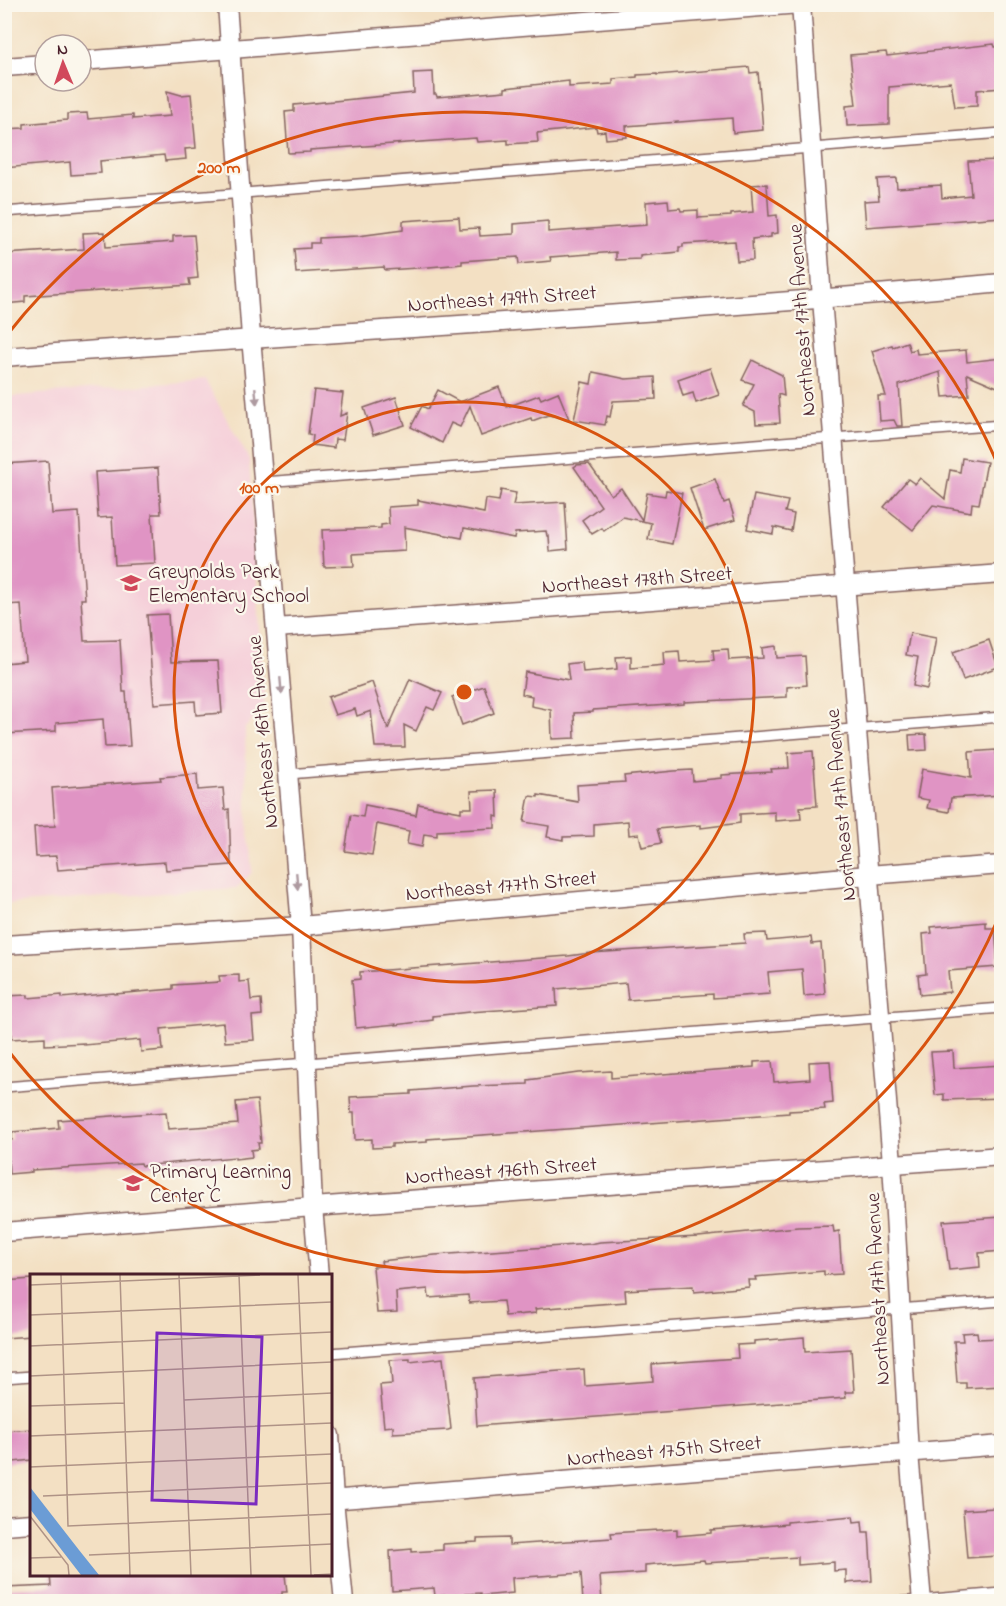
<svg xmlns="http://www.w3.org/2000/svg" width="1006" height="1606" font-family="'Indie Flower',sans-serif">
	<rect width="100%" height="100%" fill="#fbf7ec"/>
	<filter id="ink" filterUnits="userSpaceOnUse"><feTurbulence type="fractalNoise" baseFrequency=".0167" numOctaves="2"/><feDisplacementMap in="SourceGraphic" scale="12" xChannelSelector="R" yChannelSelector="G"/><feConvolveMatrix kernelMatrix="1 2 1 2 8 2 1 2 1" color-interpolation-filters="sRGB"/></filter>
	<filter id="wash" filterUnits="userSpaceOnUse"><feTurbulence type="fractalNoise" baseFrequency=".008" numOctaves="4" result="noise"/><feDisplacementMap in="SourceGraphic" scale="24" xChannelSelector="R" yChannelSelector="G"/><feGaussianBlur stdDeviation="1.35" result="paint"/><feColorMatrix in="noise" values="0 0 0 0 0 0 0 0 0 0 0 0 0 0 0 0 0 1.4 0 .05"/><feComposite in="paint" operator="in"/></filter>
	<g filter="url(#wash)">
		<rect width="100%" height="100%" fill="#f3e0c3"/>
		<path fill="#f5cfd9" d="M205 380 249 459 265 708 245 728 247 812 252 872 237 888 5 904V397Z"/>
		<g id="blocks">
			<g fill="#e094c4">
				<path d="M994 44 995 47H1002V88L977 90V106L955 107 951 82 889 87V124L847 126 846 106 856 105 850 55 886 52 887 56Z"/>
				<path d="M749 67 750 73 758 72 763 130 733 133 732 118 626 126 627 137 606 139 605 131 597 132 596 127 537 133 538 142 508 144V140L477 142 476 138 310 150V152L288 153 285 112 294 111V105L414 93 413 73 433 72 434 94H436L437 97 505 91V88L569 81V87L613 84V79L637 77V75L657 74V75Z"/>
				<path d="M167 91 181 95 191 94 196 148 185 149 186 159 165 161 164 155 100 161 101 173 71 175 70 162 4 168V129L24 128V124L67 120V114L87 113 88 119 133 115V119L170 116Z"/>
				<path d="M1002 160V217L866 227 864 201 879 200 877 179 896 178 897 188 941 185 942 198 971 195 968 161Z"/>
				<path d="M767 184 769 216 777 215 778 233 771 234V237L752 239 753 260 737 261 735 241 683 244V247H679V252L640 256V259L616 260V252L550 257 551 261 519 264 518 257 462 261V264L418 268 385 270 384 267 296 273 294 249 310 248V243H319V238L358 236 403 230V221L459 217 460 229 479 228 480 236 514 234V224L548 221V232L647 225 646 202 668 200 669 209 680 208 681 211 698 210V218L731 216V214L753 212 751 185Z"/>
				<path d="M105 232 106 247 173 242V236L194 235 198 278 189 279 190 285 25 296V302L4 304V254L84 249 83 233Z"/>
				<path d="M907 342 910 351 916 349 917 354 966 350 967 362 1002 358V389L967 374 969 395 943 397 940 372 899 385 902 426H897L894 420 880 421 878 396H886L872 351 892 345 893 347Z"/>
				<path d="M752 360 782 375 784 396 778 394 780 423 756 424 755 412 743 406 754 384 742 380Z"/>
				<path d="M710 368 719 395 696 403 693 393 683 396 678 379Z"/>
				<path d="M593 372 626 379 655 377 656 399 613 401 610 417 607 416 605 425 574 420 582 382 591 384Z"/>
				<path d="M499 387 507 407 539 395 541 399 558 392 569 419 548 415 532 421 531 418 481 436 470 406 460 427 451 423 442 443 411 427 422 406 428 409 438 390 460 402Z"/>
				<path d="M314 390 343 393 340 416 347 413 343 440 335 439 334 448 312 445 313 435 308 434Z"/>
				<path d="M396 397 405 425 373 435 364 408Z"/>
				<path d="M962 458 987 462 979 504 972 503 971 512 933 505 913 530 884 507 908 479 915 484 920 478 945 499 950 470 960 472Z"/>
				<path d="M48 461 52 514 79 512 85 599H81L84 641 120 640 123 692H126L130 746 105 747 103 719 56 723V731L4 734V663L25 661 21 604 4 605V464Z"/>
				<path d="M589 464 611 495 621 488 642 520 647 493 665 496 666 490 682 493 672 544 648 539 651 523 623 517 604 531 602 528 592 534 582 520 601 506 574 467 577 465Z"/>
				<path d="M158 468 161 514H152L155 563 115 565 112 517 98 518 95 472Z"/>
				<path d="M715 479 724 503 729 501 735 520 704 530 690 488Z"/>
				<path d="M501 490 516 493 513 505 565 502 568 549 550 551 549 536H547L546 531 515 533 514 538 464 528 462 538 404 527 405 551 353 554 354 566 324 567 322 530 381 528V525L389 524 388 507 418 505V500L484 513 486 499 499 501Z"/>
				<path d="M754 495 788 501 785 512 794 514 791 531 774 527 773 534 747 529Z"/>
				<path d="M168 614 171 662 218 661 222 713 196 715 195 701 154 704 147 615Z"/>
				<path d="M910 633 936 638 927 689 913 686 918 657 906 655Z"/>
				<path d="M989 640 998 667 963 680 953 652Z"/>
				<path d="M776 646 777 658 805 656 807 685 787 687V697L684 702V704L593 710V712L574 713 575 738 552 739 551 710 531 706 532 696 522 694 525 672 569 680 567 664 582 662 583 672 617 669 616 657 631 656V668L665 665 664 652 679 651 680 662 714 660 713 650 728 649 729 660 763 658 762 648Z"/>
				<path d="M410 679 442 693 434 710 427 707 416 731 404 725 405 747H375L371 711 357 716 355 709 335 715 328 697 372 682 388 729Z"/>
				<path d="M484 686 494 713 462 725 452 697Z"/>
				<path d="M926 734 927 750 910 751 909 735Z"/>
				<path d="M996 750 998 776H1002V795L951 798 949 812 927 808 929 800 917 798 922 769 971 778 969 752Z"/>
				<path d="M813 751 817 806 800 807 801 819 775 821V812L740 814V823L701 828V825L657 829 661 843 642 847 639 834 629 835 628 821 594 824V836L563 837V840L547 837 549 826 524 822 529 796 538 797V795L578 802 577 785 625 782 624 776 674 771 692 770 693 781 722 778V775L772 772 771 769 789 768 788 753Z"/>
				<path d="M197 774 198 790 223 788 225 810 229 809 231 865 166 870 165 862 58 870 56 856 36 857 34 827 55 826 52 788 161 780 160 777Z"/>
				<path d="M497 790 498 817 495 816V828L437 831V836L424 834 422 847 407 844 409 831 377 824 372 855 345 851 351 815 363 817 365 805 416 815 418 804 461 812V808H472L471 791Z"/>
				<path d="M986 922V928H995L998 967 948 971 950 992 920 995 918 975 926 974 923 934 932 933 931 927Z"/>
				<path d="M766 933 767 941 811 937 812 944 821 943 825 994 804 996 802 969 768 972 770 994 713 998V994L628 1000 626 983 556 989 557 1006 469 1012 433 1016V1020L396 1025V1024L356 1028 352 980 360 979V972L568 956 591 953 745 943 744 934Z"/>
				<path d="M239 975V982L249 981 251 1000 261 999 262 1015 252 1016 254 1040 225 1042 223 1023 161 1029 163 1050 141 1052 140 1040 84 1045V1043L45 1045V1037L11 1039V1031L4 1032V996L28 995V998L62 995V998L114 993 115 994 173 989V985L220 982 219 976Z"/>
				<path d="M953 1051 954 1068 1002 1065V1098L944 1100V1094L935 1095 931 1052Z"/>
				<path d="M772 1061 774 1082 810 1079 809 1062 830 1061 833 1103 824 1104 825 1109 789 1111V1113L427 1139V1142L392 1144V1147L372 1148V1139L355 1140 354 1113H351L350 1097 411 1094V1091L473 1086 528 1084V1080L578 1073 611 1071V1078L754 1067V1062Z"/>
				<path d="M257 1100 261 1143H258L259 1149 251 1150 252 1157 235 1159V1157L142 1166 141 1163 32 1170V1172L9 1174 7 1141 12 1140V1132L59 1128 58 1120 166 1112 168 1129 238 1124 236 1102Z"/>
				<path d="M1002 1217V1251L979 1253 980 1267 949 1270 943 1221Z"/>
				<path d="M833 1226 834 1232 839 1231 842 1274 824 1275V1271L755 1277 756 1280H748L749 1287 717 1290 694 1292 693 1286 625 1290 626 1302 535 1309 536 1313 505 1316 503 1301 469 1303 468 1295 429 1298 428 1289 396 1292 397 1312 377 1313 373 1267 382 1266 381 1261 435 1255 590 1244 600 1242 698 1237 798 1227Z"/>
				<path d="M32 1279V1336L4 1338V1281Z"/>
				<path d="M977 1332 978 1339 1002 1338V1386L966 1388V1383H957L954 1341H963L962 1333Z"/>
				<path d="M804 1337 805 1352 851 1349 854 1392H845L846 1398 477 1426 474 1378 584 1369 585 1386 653 1381 652 1364 738 1358 737 1345 754 1344V1341Z"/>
				<path d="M443 1358 451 1429 448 1430 393 1433V1426L384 1427 380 1385 392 1384 390 1360 410 1359V1362Z"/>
				<path d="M32 1429V1460L4 1463V1431Z"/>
				<path d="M995 1508 998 1556 967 1558 963 1510Z"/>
				<path d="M853 1516 854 1522 862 1521 863 1532H869L872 1581 846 1583V1570L834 1571V1562L798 1565V1557L705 1563 704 1560 645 1565V1573L600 1576 602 1602H583L581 1573 512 1578 513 1593 481 1596V1593L435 1596 434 1588 392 1591 390 1551 412 1549V1552L443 1550V1544L477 1542V1539L509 1538V1545L612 1538 611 1533 642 1531 677 1529V1536L711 1533V1530L787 1524V1522Z"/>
				<path d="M50 1575H285L287 1592H282V1595L272 1596V1602H4V1588L51 1586Z"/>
			</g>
		</g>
	</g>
	<g filter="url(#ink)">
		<use href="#blocks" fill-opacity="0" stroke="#856360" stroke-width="1.5"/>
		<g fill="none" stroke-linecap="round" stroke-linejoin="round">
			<g stroke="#856360" stroke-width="12">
				<g id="lane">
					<path d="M4 212 1002 133"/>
					<path d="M264 482 1002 425"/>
					<path d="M288 774 1002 717"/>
					<path d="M4 1087 1002 1008"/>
					<path d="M330 1353 1002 1301"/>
					<path d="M4 1378 32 1376"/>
					<path d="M897 1602 1002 1593"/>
				</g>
			</g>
			<g stroke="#856360" stroke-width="21">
				<g id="street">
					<path d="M227 4 251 337 301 926 313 1207 319 1276"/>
					<path d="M801 4 822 299 892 1163 909 1453 922 1602"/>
					<path d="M81 61 800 4"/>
					<path d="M4 67 45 64"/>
					<path d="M4 357C337 331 670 314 1002 283"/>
					<path d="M276 628 1002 574"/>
					<path d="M4 945 301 926 868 875 1002 865"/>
					<path d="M4 1232 313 1207 1002 1156"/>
					<path d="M330 1435 334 1500 344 1602"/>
					<path d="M330 1500 1002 1445"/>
					<path d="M4 1525 32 1523"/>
				</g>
			</g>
			<use href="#lane" stroke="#fff" stroke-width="9"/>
			<use href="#street" stroke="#fff" stroke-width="18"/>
		</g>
		<defs><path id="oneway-solid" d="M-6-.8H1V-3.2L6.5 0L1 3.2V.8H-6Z" transform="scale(1.5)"/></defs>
		<g fill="#ae9aa0">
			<use href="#oneway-solid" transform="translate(256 396) rotate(85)"/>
			<use href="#oneway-solid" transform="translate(281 686) rotate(85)"/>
			<use href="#oneway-solid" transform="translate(297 881) rotate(85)"/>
		</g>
	</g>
	<g fill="none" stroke="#d8530f" stroke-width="3">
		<circle cx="464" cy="692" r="290"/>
		<path d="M1000 914A580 580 0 0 1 7 1049M7 335A580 580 0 0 1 1000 470"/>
	</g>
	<defs>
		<g id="school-bare" transform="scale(1.62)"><path d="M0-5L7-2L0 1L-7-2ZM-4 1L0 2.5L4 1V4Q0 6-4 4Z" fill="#d1495b" stroke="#fbf7ec" stroke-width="2.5" paint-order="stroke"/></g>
	</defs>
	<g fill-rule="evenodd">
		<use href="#school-bare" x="131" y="583"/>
		<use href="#school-bare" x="133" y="1183"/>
	</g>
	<g text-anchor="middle" stroke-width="4.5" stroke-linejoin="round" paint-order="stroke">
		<g font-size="21" fill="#4a1f2b" stroke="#fbf7ec">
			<text transform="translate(502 298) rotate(-4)" y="7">Northeast 179th Street</text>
			<text transform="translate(801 320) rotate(-94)" y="7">Northeast 17th Avenue</text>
			<text transform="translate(637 579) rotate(-4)" y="7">Northeast 178th Street</text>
			<text transform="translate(262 732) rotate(-95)" y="7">Northeast 16th Avenue</text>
			<text transform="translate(840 805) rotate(-95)" y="7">Northeast 17th Avenue</text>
			<text transform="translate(501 885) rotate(-5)" y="7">Northeast 177th Street</text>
			<text transform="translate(501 1170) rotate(-4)" y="7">Northeast 176th Street</text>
			<text transform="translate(877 1289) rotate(-93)" y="7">Northeast 17th Avenue</text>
			<text transform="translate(664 1450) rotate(-5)" y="7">Northeast 175th Street</text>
		</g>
		<g font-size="21" fill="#4a1f2b" stroke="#fbf7ec" text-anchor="start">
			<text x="148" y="578">Greynolds Park<tspan x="148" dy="24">Elementary School</tspan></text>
			<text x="150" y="1178">Primary Learning<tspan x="150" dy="24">Center C</tspan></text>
		</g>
	</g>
	<g transform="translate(30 1274)">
		<rect width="302" height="302" fill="#f3e0c3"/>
		<path d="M0 213 49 276 69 301H51L0 235Z" fill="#6b9cd5"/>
		<path fill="none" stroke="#af9386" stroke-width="1.5" d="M31 1 38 252 302 240M90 1 100 301M149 1 161 301M209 1 221 301M268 1 281 301M0 11 230 1M0 41 302 28M0 72 302 58M0 102 302 88M154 126 302 119M0 132 94 129M0 162 302 149M0 193 302 180M13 222 302 209M0 242 38 291 39 301M59 281 302 270M0 284 31 283M284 301 302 300"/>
		<path fill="#7b2cbf" fill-opacity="0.15" stroke="#7b2cbf" stroke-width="3" d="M127 59 232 63 226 230 122 226Z"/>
		<rect width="302" height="302" fill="none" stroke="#4a1f2b" stroke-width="3"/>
	</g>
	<circle cx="464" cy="692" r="9" fill="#d8530f" stroke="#fbf7ec" stroke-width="3"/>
	<g font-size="18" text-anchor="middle" font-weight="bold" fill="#d8530f" stroke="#fbf7ec" stroke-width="4.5" stroke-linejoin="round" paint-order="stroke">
		<text x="219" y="173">200 m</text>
		<text x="259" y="493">100 m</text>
	</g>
	<rect width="1006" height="1606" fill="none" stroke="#fbf7ec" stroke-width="24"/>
	<g transform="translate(63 63) rotate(358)"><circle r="28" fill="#fbf7ec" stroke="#b4a19f" stroke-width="1.5"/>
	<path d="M0-4.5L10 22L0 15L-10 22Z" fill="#d1495b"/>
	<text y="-9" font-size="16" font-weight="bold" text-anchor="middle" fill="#4a1f2b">N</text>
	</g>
</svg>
